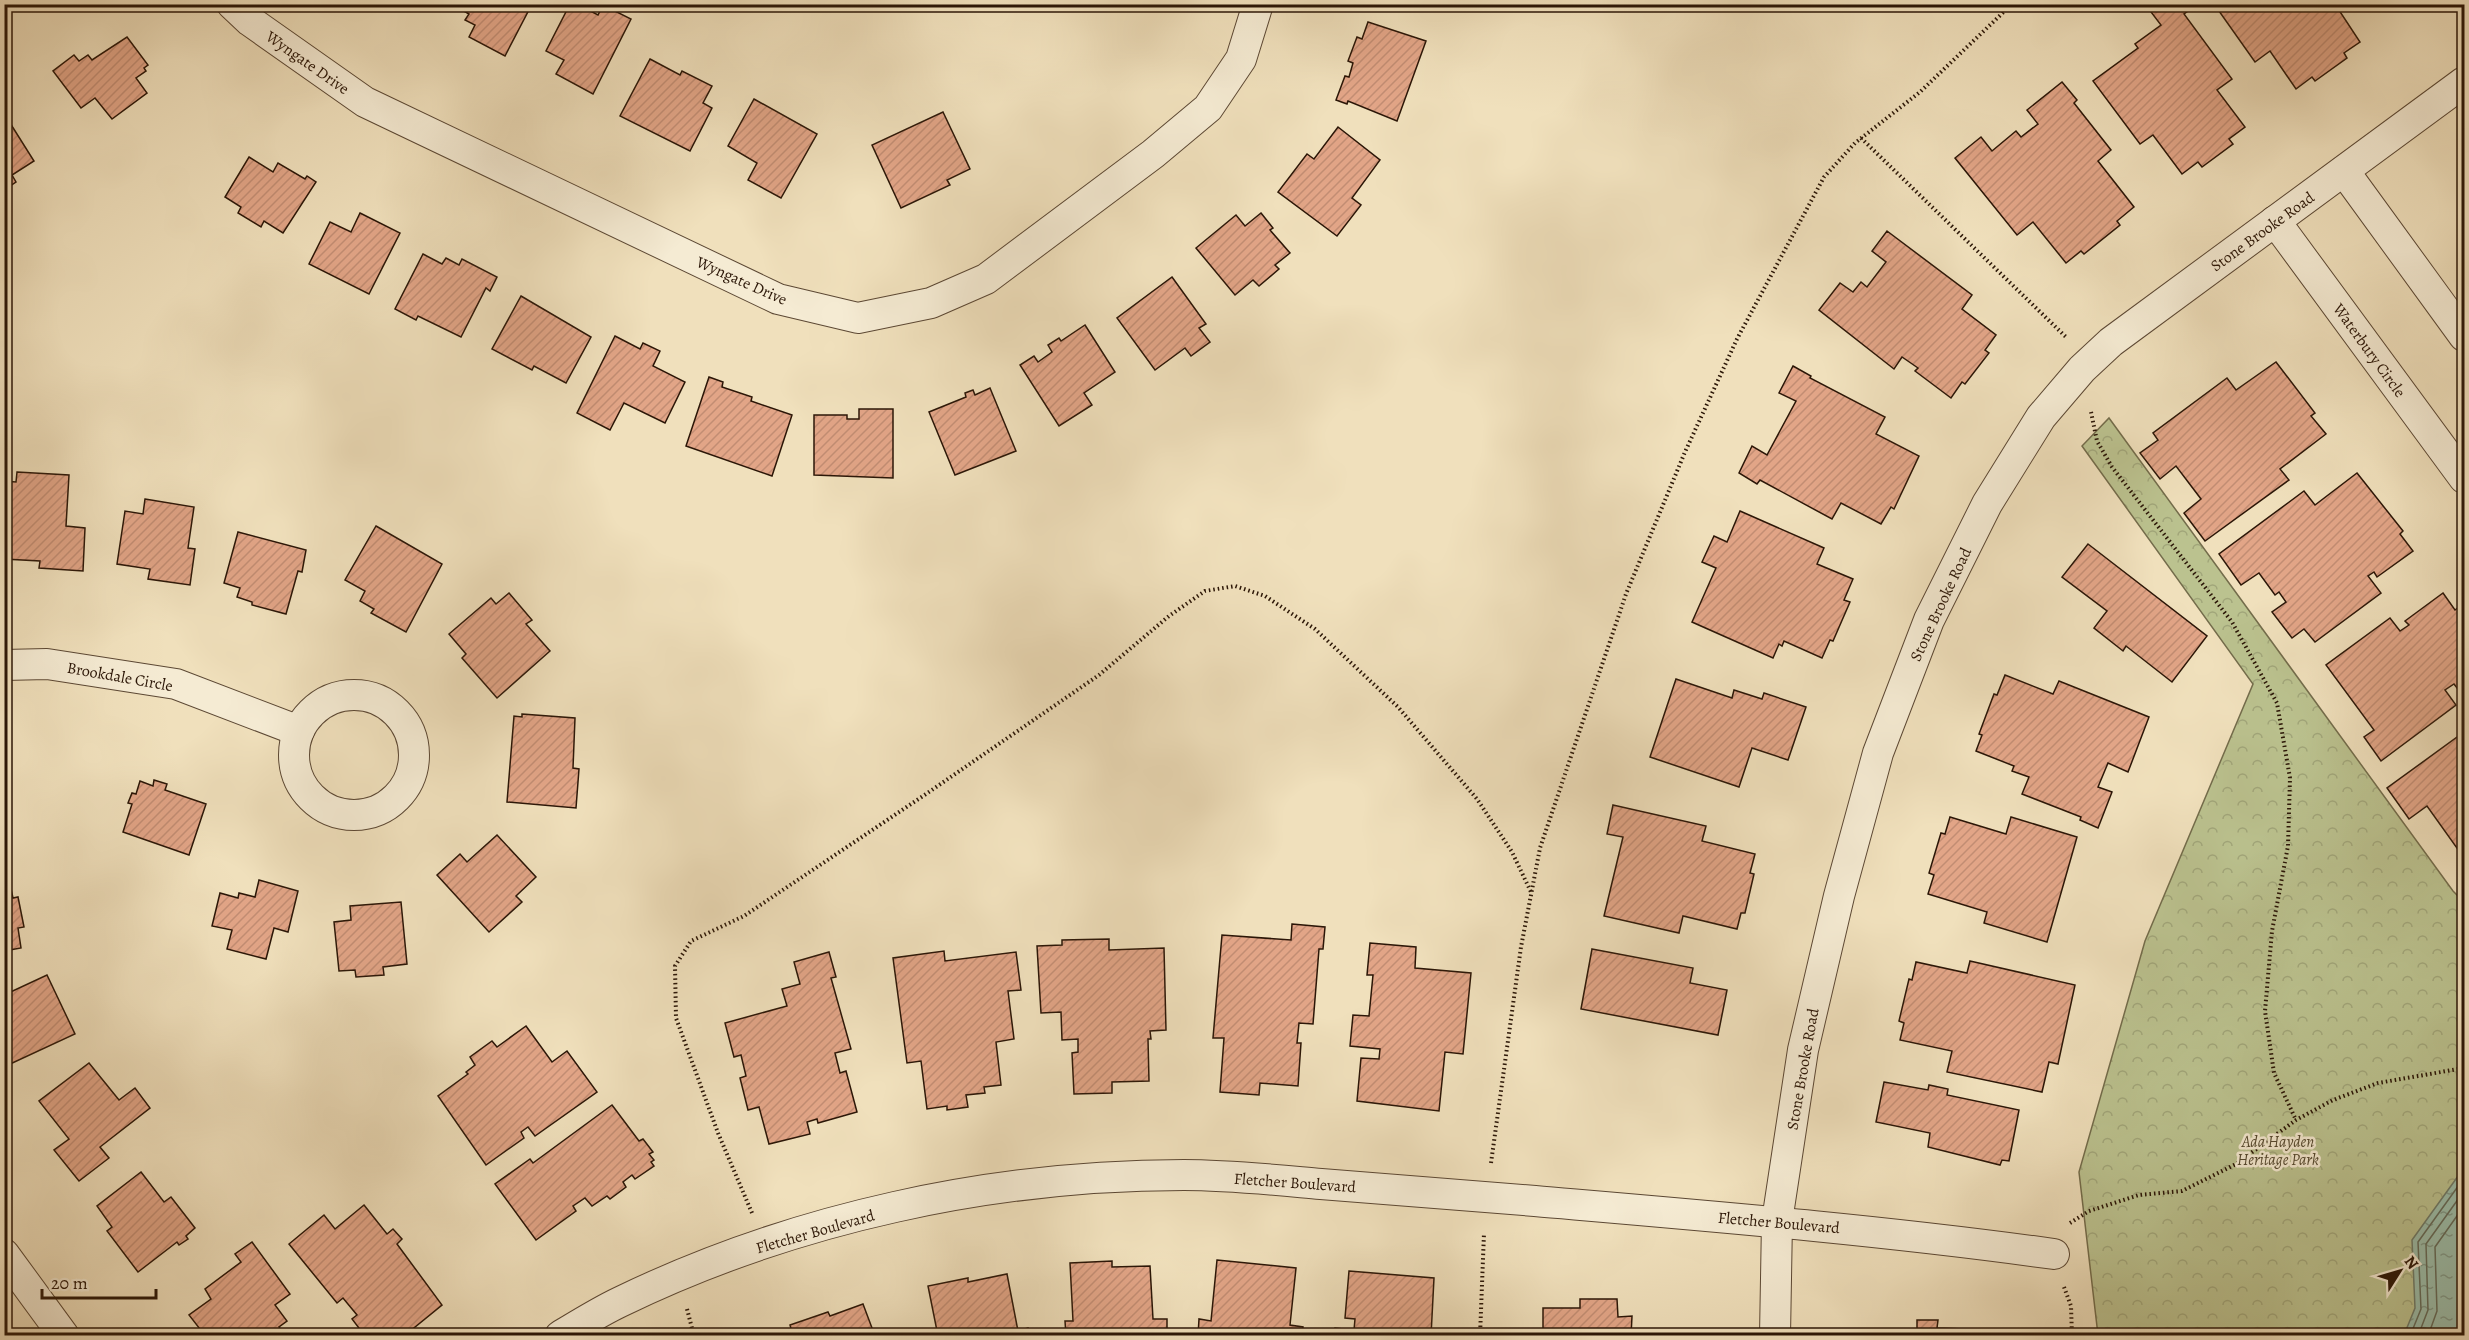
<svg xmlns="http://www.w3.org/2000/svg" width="2469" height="1340" font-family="Alegreya,serif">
	<defs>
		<pattern id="forest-crowns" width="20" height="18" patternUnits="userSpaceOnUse" patternTransform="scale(1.5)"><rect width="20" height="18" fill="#bbc28f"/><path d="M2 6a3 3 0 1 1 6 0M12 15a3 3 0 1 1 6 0" fill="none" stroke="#a1a67a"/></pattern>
		<pattern id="water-ripples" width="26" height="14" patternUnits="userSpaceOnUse" patternTransform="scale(1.5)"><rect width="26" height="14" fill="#9bbeab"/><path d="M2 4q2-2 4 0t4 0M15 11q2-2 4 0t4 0" fill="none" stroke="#7f9989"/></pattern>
		<pattern id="building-hatch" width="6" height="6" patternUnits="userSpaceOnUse" patternTransform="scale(1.5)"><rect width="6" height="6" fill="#e2a587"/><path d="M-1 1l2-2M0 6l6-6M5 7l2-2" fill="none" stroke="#c28d73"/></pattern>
	</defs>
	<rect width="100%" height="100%" fill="#f0e0bc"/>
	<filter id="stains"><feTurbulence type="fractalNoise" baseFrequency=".00333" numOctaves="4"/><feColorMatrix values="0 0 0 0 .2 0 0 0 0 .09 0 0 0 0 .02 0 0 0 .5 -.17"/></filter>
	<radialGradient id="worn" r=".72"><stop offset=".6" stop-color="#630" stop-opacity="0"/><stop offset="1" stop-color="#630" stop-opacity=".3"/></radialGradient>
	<path fill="url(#forest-crowns)" stroke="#736c4b" stroke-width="1.5" d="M2109 418 2453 891 2464 902V1335H2098L2079 1172 2145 941 2253 684 2082 446Z"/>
	<path fill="url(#water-ripples)" stroke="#6e7b69" stroke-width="1.5" d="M2464 1171V1335H2404L2415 1308 2412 1240 2461 1172Z"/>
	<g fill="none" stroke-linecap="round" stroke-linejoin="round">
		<g stroke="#636a59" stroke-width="1.5">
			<path d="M2410 1336 2421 1309 2418 1242 2464 1178"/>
			<path d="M2418 1336 2428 1310 2426 1244 2464 1191"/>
			<path d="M2428 1336 2437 1311 2435 1247 2464 1206"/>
		</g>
	</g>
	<g fill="url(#building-hatch)" stroke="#2b1607" stroke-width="1.5">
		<path d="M452 4H532L505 56 469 37 475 25 465 20 469 14Z"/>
		<path d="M570 4H577L598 15 603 5 631 19 593 94 556 74 564 60 546 51Z"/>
		<path d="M2162 4H2183L2188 11 2184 14 2232 79 2217 90 2245 127 2229 139 2233 144 2202 167 2198 162 2182 174 2153 135 2140 144 2093 81 2138 48 2135 44 2161 25 2151 12Z"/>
		<path d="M2214 4H2335L2360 42 2344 53 2347 58 2315 81 2312 77 2296 89 2270 51 2255 62Z"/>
		<path d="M1368 22 1426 41 1397 121 1348 101 1347 104 1336 100 1345 76 1349 77 1353 63 1348 61 1357 37 1362 39Z"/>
		<path d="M127 37 148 65 144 68 146 71 136 78 147 93 112 119 95 98 81 108 53 71 74 55 79 61 88 55 92 60Z"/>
		<path d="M650 59 680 75 682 71 712 86 703 103 712 108 690 151 620 116Z"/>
		<path d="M2062 82 2077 100 2074 103 2111 150 2098 161 2134 207 2117 221 2120 225 2084 254 2081 251 2066 263 2033 222 2017 235 1955 158 1981 137 1992 151 2016 131 2021 137 2038 124 2027 110Z"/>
		<path d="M754 99 817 134 781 198 748 180 757 163 728 146Z"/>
		<path d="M943 112 970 169 947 180 950 185 901 208 872 145Z"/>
		<path d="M5 115 34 161 12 175 16 182 4 190Z"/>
		<path d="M1338 127 1380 160 1352 198 1361 205 1337 236 1278 192 1307 154 1314 159Z"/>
		<path d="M249 157 273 172 278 163 305 179 307 176 316 182 283 233 264 221 261 227 238 213 241 207 225 197Z"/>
		<path d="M360 213 400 233 369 294 309 264 330 222 351 232Z"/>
		<path d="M1261 213 1273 228 1270 230 1290 253 1275 265 1279 269 1259 286 1253 280 1235 295 1196 248 1236 215 1245 226Z"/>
		<path d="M1887 231 1972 295 1962 309 1996 335 1985 350 1989 353 1965 384 1962 382 1951 398 1915 371 1918 368 1902 357 1894 369 1819 310 1840 283 1853 292 1861 282 1867 287 1886 262 1872 251Z"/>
		<path d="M423 254 442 264 446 258 459 265 462 259 497 277 490 291 486 288 461 337 418 316 416 320 395 309Z"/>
		<path d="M1172 277 1206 324 1199 328 1210 342 1191 356 1185 348 1155 370 1117 318Z"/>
		<path d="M521 296 591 337 566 383 534 366 532 370 492 349Z"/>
		<path d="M1085 325 1115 372 1084 393 1092 405 1059 426 1020 365 1034 356 1038 362 1052 352 1048 345 1059 338 1061 341Z"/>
		<path d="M615 336 640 349 643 343 660 351 653 366 685 382 665 423 624 403 610 430 577 413Z"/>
		<path d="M2276 362 2315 413 2311 416 2326 434 2280 469 2289 480 2205 541 2184 513 2201 499 2176 466 2160 479 2140 453 2158 440 2153 433 2227 378 2236 390Z"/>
		<path d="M1793 366 1811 376 1810 378 1885 417 1876 434 1919 456 1894 509 1891 507 1881 524 1841 503 1832 519 1760 480 1757 484 1739 473 1752 446 1767 455 1796 401 1779 393Z"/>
		<path d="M709 377 723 382 722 387 752 397 751 401 792 415 772 476 686 446Z"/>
		<path d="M990 388 1016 451 955 475 929 412 966 397 965 393 973 390 975 395Z"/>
		<path d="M859 409H893V478L814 475V415H847V419H859Z"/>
		<path d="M17 472 69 475 66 526 85 528 83 571 39 568 40 561 4 559V481L16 482Z"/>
		<path d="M2357 473 2403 531 2400 534 2413 551 2377 577 2374 572 2368 576 2381 593 2315 642 2304 629 2292 638 2272 612 2286 602 2279 592 2275 595 2259 573 2241 585 2219 554 2304 491 2315 505Z"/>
		<path d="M145 499 194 507 188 548 195 549 190 585 148 579 150 569 117 564 125 511 143 514Z"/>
		<path d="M1740 511 1824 548 1817 564 1853 579 1844 600 1850 602 1833 641 1830 640 1822 658 1784 641 1782 646 1779 644 1773 658 1692 622 1716 568 1702 562 1714 536 1727 542Z"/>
		<path d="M376 526 442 564 406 632 371 613 374 609 360 601 365 591 345 580Z"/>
		<path d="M238 532 306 550 302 572 298 571 286 614 252 605V602L237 597 240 588 224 583Z"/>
		<path d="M2088 544 2207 636 2172 682 2126 646 2123 651 2094 628 2107 611 2062 577Z"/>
		<path d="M509 593 532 620 526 624 550 651 497 698 462 658 466 654 449 634 491 598 496 604Z"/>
		<path d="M2443 593 2455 610 2459 607 2464 614V682L2457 688 2454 684 2445 690 2456 705 2381 761 2364 737 2374 730 2326 665 2390 618 2400 631 2409 625 2405 621Z"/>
		<path d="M2005 675 2053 694 2059 681 2149 717 2128 772 2108 763 2098 787 2112 792 2098 828 2080 820 2081 817 2022 794 2029 777 2012 771 2014 766 1976 751 1982 735 1979 734 1994 694 1997 695Z"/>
		<path d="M1676 679 1732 698 1734 690 1762 699 1764 693 1806 707 1788 760 1752 748 1739 787 1650 757Z"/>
		<path d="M522 714 575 718 573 768 579 769 576 808 507 802 514 716 522 717Z"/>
		<path d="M2464 732V858L2427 806 2409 819 2387 788Z"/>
		<path d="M154 780 167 784 165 790 206 804 189 855 123 832 132 804 128 803 132 793 136 794 140 781 153 786Z"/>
		<path d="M1613 805 1706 826 1702 841 1755 854 1750 873 1754 874 1745 913H1741L1737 929 1683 916 1679 933 1604 916 1623 837 1607 834Z"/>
		<path d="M1950 817 2006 834 2011 817 2077 837 2047 942 1984 923 1987 912 1928 894 1934 875 1929 873 1941 833 1945 834Z"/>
		<path d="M497 835 536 877 516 896 522 902 489 932 437 875 460 854 467 862Z"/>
		<path d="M259 880 298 891 288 932 274 928 266 959 227 949 232 930 212 926 220 893 238 898 239 893 255 897Z"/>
		<path d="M9 881 13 898 18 897 24 927 18 928 21 948 4 951V882Z"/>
		<path d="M401 902 407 964 383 967 384 975 356 977 355 970 339 971 334 922 351 920 350 906Z"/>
		<path d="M1292 924 1325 927 1323 949H1319L1313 1024 1299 1023 1297 1043H1301L1298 1086 1260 1083 1259 1095 1220 1092 1224 1038H1213L1222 935 1291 940Z"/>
		<path d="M1109 939V950L1164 948 1166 1030 1150 1031 1151 1039H1148L1149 1081 1112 1082V1093L1074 1094 1072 1053 1078 1052V1039L1062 1040 1061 1012 1041 1013 1037 946 1062 945V940Z"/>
		<path d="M1370 943 1416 947 1415 968 1471 973 1463 1054 1445 1052 1439 1111 1357 1101 1361 1058 1379 1059 1380 1049 1350 1046 1353 1015 1369 1016 1373 975H1367Z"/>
		<path d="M1592 949 1693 968 1690 983 1727 990 1718 1035 1581 1009Z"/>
		<path d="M944 951 945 961 1016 952 1021 990 1008 991 1014 1039 996 1042 1001 1085 984 1087 985 1093 966 1095 968 1107 947 1110V1106L927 1109 921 1061 907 1063 893 958Z"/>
		<path d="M829 952 836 977 831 978 851 1049 835 1053 840 1073 846 1071 857 1112 818 1123 817 1119 807 1122 810 1134 769 1144 759 1107 748 1110 740 1078 746 1076 741 1055 734 1057 725 1023 787 1006 782 989 800 984 794 962Z"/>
		<path d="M1970 961 2075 985 2058 1064 2049 1062 2042 1092 1947 1072 1952 1051 1900 1040 1904 1023 1899 1021 1909 979 1912 980 1916 962 1967 973Z"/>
		<path d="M47 975 75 1034 8 1065 4 1058V995Z"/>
		<path d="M526 1026 552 1062 567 1051 597 1092 535 1136 528 1127 521 1132 524 1138 486 1165 438 1096 468 1074 466 1072 475 1065 470 1057 492 1041 497 1047Z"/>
		<path d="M89 1063 119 1100 135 1088 150 1108 100 1147 109 1158 79 1181 54 1150 69 1139 39 1101Z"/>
		<path d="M1884 1082 1928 1090 1929 1085 1948 1089 1947 1095 2019 1110 2009 1161 2002 1160 2000 1165 1928 1147 1930 1133 1876 1122Z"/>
		<path d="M612 1105 639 1141 643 1139 653 1152 649 1154 654 1160 651 1162 654 1166 635 1179 632 1175 623 1182 626 1187 610 1199 607 1196 592 1206 585 1198 573 1206 576 1211 536 1240 495 1184 530 1159 533 1163Z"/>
		<path d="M141 1172 164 1202 171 1197 195 1228 186 1236 188 1239 179 1245 177 1242 138 1272 107 1231 112 1227 97 1206Z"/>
		<path d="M364 1205 387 1234 393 1229 402 1239 397 1244 442 1305 404 1336H365L352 1319 357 1315 343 1298 337 1303 289 1244 324 1215 335 1229Z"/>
		<path d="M252 1242 290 1294 275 1305 287 1321 279 1327 285 1336H191L200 1329 189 1315 211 1299 205 1289 241 1262 235 1254Z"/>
		<path d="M1217 1260 1296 1268 1290 1325 1303 1327 1302 1336H1198L1199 1319 1211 1321Z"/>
		<path d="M1112 1261V1267L1150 1266 1153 1319H1167V1336H1066L1065 1321H1073L1070 1263Z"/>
		<path d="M1349 1271 1434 1278 1431 1336H1334L1335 1328 1354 1330 1355 1319 1345 1318Z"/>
		<path d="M1007 1274 1018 1331 1028 1328 1030 1336H938L928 1286 968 1278V1282Z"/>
		<path d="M1580 1299H1617L1618 1317 1632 1316 1631 1336H1543V1308H1580Z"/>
		<path d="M863 1304 875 1336H793L790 1325 828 1312 830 1316Z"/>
		<path d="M1917 1320H1938L1937 1328 1996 1330V1336H1917Z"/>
		<rect x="1646" y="1329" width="43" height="7"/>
	</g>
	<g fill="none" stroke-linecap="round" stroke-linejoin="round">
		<g stroke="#5c4834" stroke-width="32">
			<g id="street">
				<path d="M232 4 250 21 365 102 778 299 858 318 931 303 986 279 1153 154 1208 108 1241 59 1258 4"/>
				<path d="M2344 171 2464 336"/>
				<path d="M2275 221 2464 478"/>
				<path d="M4 665 47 664 176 684 299 731"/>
				<circle cx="354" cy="755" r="60"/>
				<path d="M4 1254 64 1336"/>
				<path d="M560 1336C580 1324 599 1312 620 1302 793 1218 992 1175 1184 1175 1229 1175 1276 1180 1321 1184 1393 1190 1464 1196 1535 1201 1709 1216 1881 1230 2054 1254"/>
				<path d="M1775 1336 1777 1221 1803 1050 1839 896 1878 753 1929 620 1987 504 2041 417 2082 369 2111 342 2464 82"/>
			</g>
		</g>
		<g stroke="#2b1607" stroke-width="4" stroke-dasharray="1.5 3" stroke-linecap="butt">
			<path d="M1861 138 2067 338"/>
			<path d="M2091 412 2097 441 2112 467 2232 622 2277 703 2290 778 2288 846 2272 931 2265 1011 2274 1073 2296 1120"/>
			<path d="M1491 1163 1521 947 1540 848 1626 594 1685 452 1737 339 1824 177 1855 143 1920 92 2012 4"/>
			<path d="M752 1213 718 1133 676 1018 675 966 691 941 744 916 926 794 1099 675 1169 616 1205 591 1235 586 1265 596 1315 629 1398 707 1477 799 1512 852 1531 892"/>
			<path d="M2070 1223 2089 1211 2139 1195 2182 1191 2236 1164 2296 1120 2333 1100 2378 1083 2464 1068"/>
			<path d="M2064 1287 2071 1306 2072 1336"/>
			<path d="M687 1309 694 1336"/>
			<path d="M1480 1336 1484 1233"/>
		</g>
		<use href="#street" stroke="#f5ebd3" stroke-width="30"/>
	</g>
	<g text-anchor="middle" stroke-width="5" stroke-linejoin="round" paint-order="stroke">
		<g font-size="16" fill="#2b1607" stroke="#f5ebd3">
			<text transform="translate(308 62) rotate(35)" y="6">Wyngate Drive</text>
			<text transform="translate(2262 231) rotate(-36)" y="6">Stone Brooke Road</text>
			<text transform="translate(742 280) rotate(24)" y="6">Wyngate Drive</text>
			<text transform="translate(2370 350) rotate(54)" y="6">Waterbury Circle</text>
			<text transform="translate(1940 604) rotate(-65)" y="6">Stone Brooke Road</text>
			<text transform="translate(120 676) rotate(10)" y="6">Brookdale Circle</text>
			<text transform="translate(1802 1069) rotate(-80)" y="6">Stone Brooke Road</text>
			<text transform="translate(1295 1182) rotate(4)" y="6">Fletcher Boulevard</text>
			<text transform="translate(1779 1222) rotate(5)" y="6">Fletcher Boulevard</text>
			<text transform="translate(815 1231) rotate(-16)" y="6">Fletcher Boulevard</text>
		</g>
		<g font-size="16" font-style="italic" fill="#564a30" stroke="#f5ebd3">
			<text x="2278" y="1147">Ada Hayden<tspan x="2278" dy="18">Heritage Park</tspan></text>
		</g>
	</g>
	<rect width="2469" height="1340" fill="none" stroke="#f0e0bc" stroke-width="24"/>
	<rect x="6" y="6" width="2457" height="1328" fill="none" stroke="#2b1607" stroke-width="3"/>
	<rect x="12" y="12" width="2445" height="1316" fill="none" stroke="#2b1607" stroke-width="1.5"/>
	<g transform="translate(2400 1271) rotate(53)" stroke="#f5ebd3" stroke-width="4.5" paint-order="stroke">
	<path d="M0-4.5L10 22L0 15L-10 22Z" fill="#2b1607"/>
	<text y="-9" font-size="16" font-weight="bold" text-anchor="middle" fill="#2b1607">N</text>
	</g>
	<path d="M42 1289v9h114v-9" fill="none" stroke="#2b1607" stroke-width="3"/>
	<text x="51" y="1289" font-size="18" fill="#2b1607" stroke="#f5ebd3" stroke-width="4.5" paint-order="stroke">20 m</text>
	<rect width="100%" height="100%" filter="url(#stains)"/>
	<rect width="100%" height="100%" fill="url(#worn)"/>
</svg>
